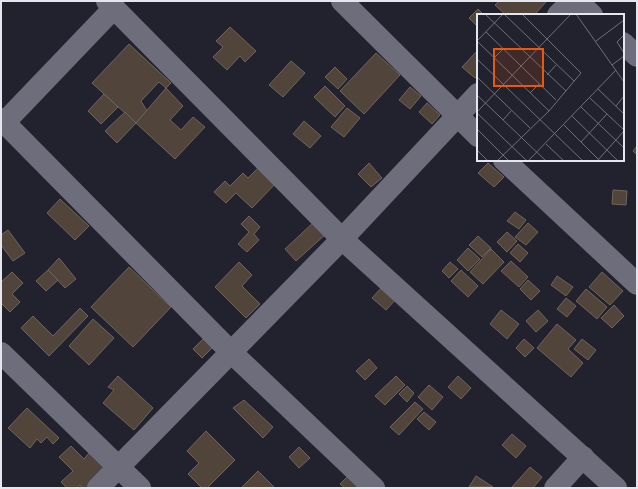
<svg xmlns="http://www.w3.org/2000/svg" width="638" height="489" font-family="'Nunito Sans',sans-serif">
	<rect width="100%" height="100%" fill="#22222e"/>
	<g fill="#50443b" stroke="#71655b">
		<path d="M499 1H547L534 15H506L495 5Z"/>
		<path d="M478 9 484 15H478V27L469 18Z"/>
		<path d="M230 27 256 51 245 62 240 56 227 70 213 57 223 47 216 41Z"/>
		<path d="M129 44 171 83 166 88 159 82 141 101 147 111 136 123 92 83Z"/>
		<path d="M478 50V75L475 78 462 67Z"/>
		<path d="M376 53 400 75 364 114 340 91Z"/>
		<path d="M291 61 305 73 283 97 269 85Z"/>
		<path d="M335 67 347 79 338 89 325 77Z"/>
		<path d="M325 86 345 106 335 117 314 97Z"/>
		<path d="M410 87 421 96 410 109 399 100Z"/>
		<path d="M166 88 183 106 170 120 181 130 193 117 205 127 175 159 136 123Z"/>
		<path d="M104 94 118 107 101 124 88 111Z"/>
		<path d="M427 103 440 115 432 124 419 112Z"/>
		<path d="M347 108 360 118 344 137 331 127Z"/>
		<path d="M125 112 136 123 117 143 105 131Z"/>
		<path d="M304 121 321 136 310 148 293 134Z"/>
		<path d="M637 146V155L633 151Z"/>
		<path d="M369 163 382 178 371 187 358 174Z"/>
		<path d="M488 163 504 177 494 187 478 173Z"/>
		<path d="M260 166 277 182 252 208 236 193 226 203 214 192 225 181 230 186 243 173 248 178Z"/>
		<path d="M613 190 627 191 626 205 612 204Z"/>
		<path d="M60 199 89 226 75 240 47 213Z"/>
		<path d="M515 212 526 220 519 229 507 221Z"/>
		<path d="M249 216 260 227 254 234 259 240 247 252 238 244 249 232 241 224Z"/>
		<path d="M315 221 327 233 296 261 285 249Z"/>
		<path d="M528 223 538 232 526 245 515 237Z"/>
		<path d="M8 230 25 253 13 261 1 245V235Z"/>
		<path d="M507 232 517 241 507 252 497 242Z"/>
		<path d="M478 236 491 248 482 257 469 245Z"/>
		<path d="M518 244 528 253 520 262 510 253Z"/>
		<path d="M468 248 480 259 468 271 457 260Z"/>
		<path d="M491 249 504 262 483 284 470 272Z"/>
		<path d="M59 258 76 279 65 288 48 270Z"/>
		<path d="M511 261 528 277 519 287 501 271Z"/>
		<path d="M239 262 252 275 242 286 260 304 246 318 215 287Z"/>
		<path d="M450 262 458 269 449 278 442 271Z"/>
		<path d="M129 267 171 307 133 347 91 307Z"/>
		<path d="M48 270 58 280 46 291 36 281Z"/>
		<path d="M461 270 478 286 468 297 451 281Z"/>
		<path d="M12 272 23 283 12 294 20 302 10 312 1 303V282Z"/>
		<path d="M602 272 623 291 610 305 589 287Z"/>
		<path d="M557 276 573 287 566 296 551 285Z"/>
		<path d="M528 280 540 291 531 300 520 289Z"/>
		<path d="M383 286 397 298 386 310 372 298Z"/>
		<path d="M586 289 607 307 597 319 576 301Z"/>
		<path d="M566 298 576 306 567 317 557 309Z"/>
		<path d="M614 305 624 316 612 328 601 318Z"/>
		<path d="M80 308 88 316 49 356 21 328 33 316 53 336Z"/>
		<path d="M501 310 519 324 507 339 490 324Z"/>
		<path d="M538 310 548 321 536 332 526 321Z"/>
		<path d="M93 319 114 338 89 365 69 346Z"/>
		<path d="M557 324 576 340 568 349 583 363 571 377 537 348Z"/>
		<path d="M203 339 212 348 202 358 193 349Z"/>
		<path d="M524 339 534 348 525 357 516 348Z"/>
		<path d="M582 339 596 350 588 360 574 349Z"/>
		<path d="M369 359 377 368 365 380 356 371Z"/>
		<path d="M118 376 153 408 134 430 103 403 114 390 108 387Z"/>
		<path d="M396 376 405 385 385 405 375 396Z"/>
		<path d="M458 376 471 388 461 399 448 387Z"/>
		<path d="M429 385 443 397 432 410 418 397Z"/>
		<path d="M407 386 414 393 407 402 399 394Z"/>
		<path d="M244 400 273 427 263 438 233 408Z"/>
		<path d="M415 402 423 409 399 435 390 427Z"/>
		<path d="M27 408 59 438 53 444 47 437 41 443 37 439 30 448 8 428Z"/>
		<path d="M424 412 436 422 429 430 417 419Z"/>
		<path d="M206 431 235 460 207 488H202L188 474 199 463 187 451Z"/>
		<path d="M512 434 526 446 516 458 502 445Z"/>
		<path d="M71 446 84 459 89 453 106 470 88 488H82L80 485 77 488H67L61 482 73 471 59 457Z"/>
		<path d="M299 447 310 458 299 468 289 457Z"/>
		<path d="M530 467 542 477 533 488H513L512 487Z"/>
		<path d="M258 471 275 488H241Z"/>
		<path d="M348 476 363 488H345L340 484Z"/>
		<path d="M476 476 493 487H469Z"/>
	</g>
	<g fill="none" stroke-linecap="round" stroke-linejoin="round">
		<g stroke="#6d6d7b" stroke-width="22">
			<path d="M107 1 342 239 616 488"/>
			<path d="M342 1 478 136"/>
			<path d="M577 1 592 15"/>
			<path d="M558 15 572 1"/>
			<path d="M623 43 637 56"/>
			<path d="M1 119 232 353 374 488"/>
			<path d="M4 123 114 8"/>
			<path d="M504 160 637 284"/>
			<path d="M1 353 140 488"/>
			<path d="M98 488 342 239 478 94"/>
			<path d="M555 488 583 457"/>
		</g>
	</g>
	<g transform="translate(477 14)">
		<rect width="147" height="147" fill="#22222e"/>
		<path fill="none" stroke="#70707b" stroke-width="1" d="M8 0 89 77M27 0 97 67M99 0 147 68M9 18 79 86M147 21 140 28 147 39M0 27 72 97M0 27 26 0M119 27 147 6M17 44 26 35M0 45 106 147M135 51 147 42M70 61 79 51M0 63 53 114M121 75 147 100M53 79 62 70M0 81 69 147M113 84 147 116M139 92 147 82M104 93 147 134M0 98 94 0M0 99 50 147M95 102 141 147M26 106 34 97M87 111 123 147M0 115 32 147M104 128 130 100M69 130 87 147M0 136 11 147M20 147 72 97 104 59 45 0M51 147 139 56M120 147 147 117"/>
		<path fill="#e8590c" fill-opacity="0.15" stroke="#e8590c" stroke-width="2" d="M17 35H66V72H17Z"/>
		<rect width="147" height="147" fill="none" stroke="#e6e6ee" stroke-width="2"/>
	</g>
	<rect width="638" height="489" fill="none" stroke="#e6e6ee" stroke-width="4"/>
</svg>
